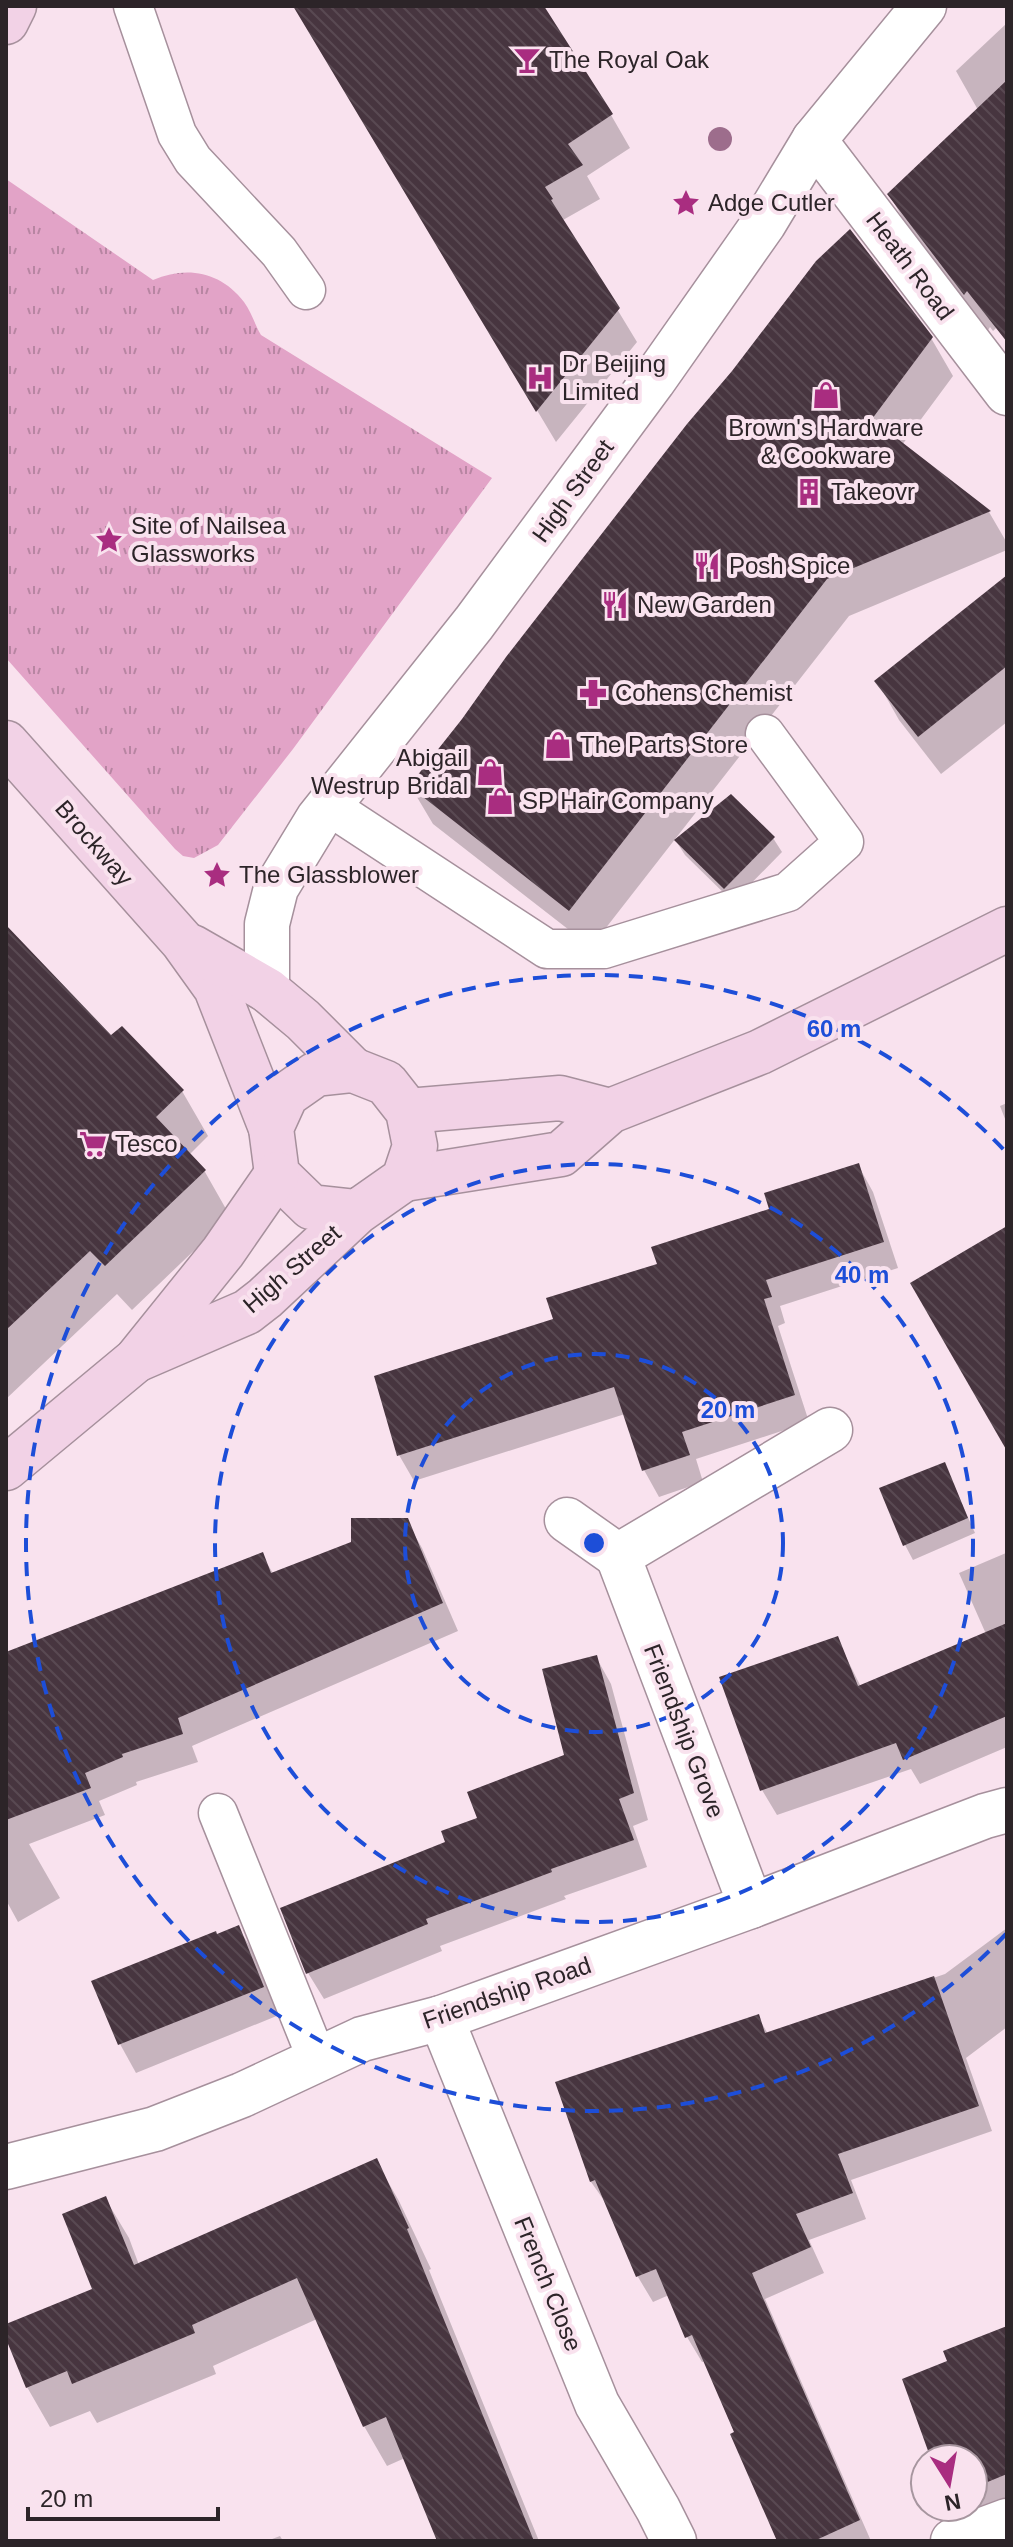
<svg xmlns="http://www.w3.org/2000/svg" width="1013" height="2547" font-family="Helvetica,sans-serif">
	<defs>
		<pattern id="grass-tufts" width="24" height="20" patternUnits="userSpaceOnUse" patternTransform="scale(2)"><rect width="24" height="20" fill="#e2a3c7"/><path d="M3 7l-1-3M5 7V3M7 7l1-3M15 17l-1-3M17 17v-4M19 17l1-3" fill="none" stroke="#b785a2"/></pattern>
		<pattern id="building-back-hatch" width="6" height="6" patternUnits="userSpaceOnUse" patternTransform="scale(2)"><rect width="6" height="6" fill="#47353f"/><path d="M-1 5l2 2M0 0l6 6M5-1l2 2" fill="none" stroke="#594952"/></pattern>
	</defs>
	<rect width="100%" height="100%" fill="#f9e2ee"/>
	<path fill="url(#grass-tufts)" d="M6 179 153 280C186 266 220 271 244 302 251 311 255 325 261 335L492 478 293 749 218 845 194 858 183 856 175 849 6 658Z"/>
	<g fill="#0003">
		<path d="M295 6H545L543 7 611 115 630 148 587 176 600 199 563 220 637 342 556 442Z"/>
		<path d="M1007 23V317L993 331 990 327 987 332 911 233 889 194 978 110 956 71Z"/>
		<path d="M931 338 953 376 902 445 989 512 1007 543V550L849 616 591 947 433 824 411 787Z"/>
		<path d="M1007 578V722L941 774 899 720 877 681Z"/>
		<path d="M773 838 782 852 733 902 685 855 676 841Z"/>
		<path d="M6 928 111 1038 182 1091 208 1136 189 1155 205 1172 230 1216 132 1310 117 1294 6 1399Z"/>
		<path d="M1007 1103V1124L1000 1106Z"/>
		<path d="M858 1165 873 1192 898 1268 780 1306 785 1323 778 1326 809 1422 696 1459 703 1482 659 1497 644 1470 625 1414 414 1481 399 1455 556 1320Z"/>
		<path d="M944 1464 975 1533 913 1560 905 1545Z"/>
		<path d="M406 1520 422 1548 458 1631 192 1746 198 1762 136 1782 137 1785 99 1801 105 1815 29 1844 60 1898 18 1922 6 1900V1653L262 1555 274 1575Z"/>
		<path d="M1006 1553 1007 1747 920 1784 911 1769 777 1815 762 1790 837 1639 861 1687 986 1634 959 1573Z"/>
		<path d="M596 1657 611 1684 648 1820 633 1826 647 1867 564 1896 566 1899 440 1946 442 1951 324 1999 308 1973 448 1843 566 1757Z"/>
		<path d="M238 1927 255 1955 279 2015 136 2073 120 2044 94 1982Z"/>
		<path d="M1007 1928V2027L966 2058 992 2131 851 2180 866 2219 809 2240 824 2273 765 2299 871 2541H779L705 2361 702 2362 687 2337 669 2295 653 2302 638 2277 608 2206 591 2182 558 2084 758 2017 768 2034 945 1974Z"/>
		<path d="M376 2161 399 2201 431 2269 429 2270 539 2541H439L405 2458 387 2466 364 2426 317 2319 213 2366 216 2374 97 2423 90 2411 50 2427 27 2387 6 2333V2326L95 2290 105 2198 129 2238 139 2265Z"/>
		<path d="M1007 2328V2506L962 2525 952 2507H973V2459H933L950 2363Z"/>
		<path d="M280 2536 283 2541H267Z"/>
	</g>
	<g fill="url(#building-back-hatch)">
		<path d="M293 6H544L613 114 568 144 583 165 545 187 553 199 551 200 620 308 536 412Z"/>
		<path d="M1007 80V342L967 291 964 295 887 194Z"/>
		<path d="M850 229 933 337 872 419 991 511 827 579 569 911 409 786 462 719 506 657 687 424 732 371 816 261Z"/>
		<path d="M1007 575V666L918 737 874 681Z"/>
		<path d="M731 794 775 837 724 889 674 840Z"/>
		<path d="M6 925 111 1035 122 1026 184 1090 156 1117 206 1170 105 1266 90 1251 6 1330Z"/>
		<path d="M859 1163 884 1242 766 1280 772 1297 764 1299 795 1395 682 1432 690 1455 642 1471 614 1387 397 1456 374 1376 553 1319 546 1298 657 1264 651 1247 769 1209 764 1193Z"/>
		<path d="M1007 1226V1451L910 1283Z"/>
		<path d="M945 1462 968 1518 903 1546 879 1488Z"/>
		<path d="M351 1518H408L443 1603 178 1718 183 1734 122 1754 123 1757 85 1773 91 1788 6 1820V1652L263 1552 271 1573 351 1542Z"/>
		<path d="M1007 1623V1716L903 1760 896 1743 760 1791 719 1677 838 1636 858 1686Z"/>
		<path d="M597 1655 634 1793 619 1799 634 1840 551 1869 552 1872 426 1919 428 1924 306 1974 280 1908 445 1842 441 1831 477 1818 467 1792 564 1755 542 1669Z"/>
		<path d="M239 1925 264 1987 118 2045 91 1981 216 1931 217 1934Z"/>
		<path d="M934 1976 979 2106 838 2154 853 2193 796 2214 811 2247 752 2273 860 2520 814 2541H777L730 2434 734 2432 692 2335 685 2338 656 2269 636 2277 595 2180 590 2182 555 2082 759 2014 765 2033Z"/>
		<path d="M377 2158 409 2228 407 2229 534 2541H437L386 2417 363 2427 297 2278 192 2325 195 2333 72 2384 67 2371 26 2388 6 2339V2324L92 2289 62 2214 106 2196 134 2265Z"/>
		<path d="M1007 2326V2474L973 2488V2459H931L902 2379 947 2361 943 2351Z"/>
	</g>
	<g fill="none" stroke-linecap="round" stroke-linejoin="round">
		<g stroke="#a6909c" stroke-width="41">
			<g id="lane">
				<path d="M133 6 177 134 193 160 279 252 306 290"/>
				<path d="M329 806 547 949H604L788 892 844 842 765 734"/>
				<path d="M218 1813 317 2059"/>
			</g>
		</g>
		<g stroke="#a6909c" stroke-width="47">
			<g id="street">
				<path d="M814 140 1007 393"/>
				<path d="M267 990V924L276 888 318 819 474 623 653 381 764 223 814 140 924 6"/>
				<path d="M567 1520 618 1556"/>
				<path d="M751 1906 618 1556 830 1430"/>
				<path d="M441 2018 597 2404 658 2509 674 2541"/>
				<path d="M6 2167 155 2129 242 2095 362 2039 441 2018 751 1906 985 1816 1007 1810"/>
				<path d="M953 2541 1007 2521"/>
			</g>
		</g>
		<g stroke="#a6909c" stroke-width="47">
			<g id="secondary">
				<path d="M6 22 14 6"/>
				<path d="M6 743 183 942 216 988 271 1128"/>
				<path d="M192 947 267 990 303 1020 353 1070"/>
				<path d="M408 1111 560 1098 610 1111"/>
				<path d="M404 1179 561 1154 610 1111 760 1052 1007 929"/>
				<path d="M136 1360 247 1312 265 1298 357 1212 404 1179 415 1146 408 1111 386 1083 353 1070 316 1074 286 1095 271 1128 277 1174 311 1207 357 1212"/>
				<path d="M6 1468 136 1360 223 1252 277 1174"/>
			</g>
		</g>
		<use href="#lane" stroke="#fff" stroke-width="38"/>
		<use href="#street" stroke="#fff" stroke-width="44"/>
		<use href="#secondary" stroke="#f2d2e6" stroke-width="44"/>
	</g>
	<circle fill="#9d6d8c" cx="720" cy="139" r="12"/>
	<g fill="none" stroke="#1d4ed8" stroke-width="4" stroke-dasharray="14 10">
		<circle cx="594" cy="1543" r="189"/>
		<circle cx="594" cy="1543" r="379"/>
		<path d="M1006 1934A568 568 0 1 1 1006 1152"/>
	</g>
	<defs>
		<g id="bar-bare" transform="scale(2.16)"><path d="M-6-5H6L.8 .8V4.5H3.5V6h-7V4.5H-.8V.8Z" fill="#a92d80" stroke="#f9e2ee" stroke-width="2.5" paint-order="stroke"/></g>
		<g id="sight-bare" transform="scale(2.16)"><path d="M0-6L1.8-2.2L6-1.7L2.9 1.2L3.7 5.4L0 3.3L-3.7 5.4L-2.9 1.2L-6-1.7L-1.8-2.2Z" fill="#a92d80" stroke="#f9e2ee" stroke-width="2.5" paint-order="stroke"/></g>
		<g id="hospital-bare" transform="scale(2.16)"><path d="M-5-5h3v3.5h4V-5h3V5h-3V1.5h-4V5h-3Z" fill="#a92d80" stroke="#f9e2ee" stroke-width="2.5" paint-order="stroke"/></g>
		<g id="shop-bare" transform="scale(2.16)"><path d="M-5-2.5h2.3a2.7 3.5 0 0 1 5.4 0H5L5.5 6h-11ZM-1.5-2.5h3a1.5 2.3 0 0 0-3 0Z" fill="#a92d80" stroke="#f9e2ee" stroke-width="2.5" paint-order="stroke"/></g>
		<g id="building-bare" transform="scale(2.16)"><path d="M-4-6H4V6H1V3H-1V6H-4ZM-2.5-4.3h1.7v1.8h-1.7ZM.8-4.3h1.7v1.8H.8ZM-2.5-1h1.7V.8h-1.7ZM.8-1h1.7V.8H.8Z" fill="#a92d80" stroke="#f9e2ee" stroke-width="2.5" paint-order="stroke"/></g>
		<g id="restaurant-bare" transform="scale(2.16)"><path d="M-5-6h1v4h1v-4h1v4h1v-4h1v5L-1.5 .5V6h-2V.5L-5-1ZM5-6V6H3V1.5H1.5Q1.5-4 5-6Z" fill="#a92d80" stroke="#f9e2ee" stroke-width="2.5" paint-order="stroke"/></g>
		<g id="pharmacy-bare" transform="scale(2.16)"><path d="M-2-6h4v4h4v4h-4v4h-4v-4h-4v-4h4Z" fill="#a92d80" stroke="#f9e2ee" stroke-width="2.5" paint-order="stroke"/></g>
		<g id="supermarket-bare" transform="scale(2.16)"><path d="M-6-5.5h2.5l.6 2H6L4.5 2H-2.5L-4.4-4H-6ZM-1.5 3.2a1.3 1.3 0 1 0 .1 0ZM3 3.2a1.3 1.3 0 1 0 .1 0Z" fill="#a92d80" stroke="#f9e2ee" stroke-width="2.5" paint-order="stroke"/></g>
	</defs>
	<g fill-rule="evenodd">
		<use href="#bar-bare" x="527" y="60"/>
		<use href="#sight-bare" x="686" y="203"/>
		<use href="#hospital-bare" x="540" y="378"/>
		<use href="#shop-bare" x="826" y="395"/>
		<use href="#building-bare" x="809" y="492"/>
		<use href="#sight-bare" x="109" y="540"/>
		<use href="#restaurant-bare" x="707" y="566"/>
		<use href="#restaurant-bare" x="615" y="605"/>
		<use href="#pharmacy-bare" x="593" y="693"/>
		<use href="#shop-bare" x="558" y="745"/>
		<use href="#shop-bare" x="490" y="772"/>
		<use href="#shop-bare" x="500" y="801"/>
		<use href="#sight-bare" x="217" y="875"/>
		<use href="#supermarket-bare" x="93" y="1144"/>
	</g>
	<g text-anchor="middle" stroke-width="8" stroke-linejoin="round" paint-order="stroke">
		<g font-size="24" fill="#2c2428" stroke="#f9e2ee" text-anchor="start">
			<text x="549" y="68">The Royal Oak</text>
			<text x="708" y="211">Adge Cutler</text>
			<text x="562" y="372">Dr Beijing<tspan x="562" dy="28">Limited</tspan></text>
			<text x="826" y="436" text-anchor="middle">Brown's Hardware<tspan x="826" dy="28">&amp; Cookware</tspan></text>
			<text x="831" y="500">Takeovr</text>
			<text x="131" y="534">Site of Nailsea<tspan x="131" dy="28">Glassworks</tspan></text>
			<text x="729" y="574">Posh Spice</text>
			<text x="637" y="613">New Garden</text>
			<text x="615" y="701">Cohens Chemist</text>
			<text x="580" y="753">The Parts Store</text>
			<text x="468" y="766" text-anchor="end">Abigail<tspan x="468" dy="28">Westrup Bridal</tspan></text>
			<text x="522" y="809">SP Hair Company</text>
			<text x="239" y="883">The Glassblower</text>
			<text x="115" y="1152">Tesco</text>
		</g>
		<g font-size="24" fill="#2c2428" stroke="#f9e2ee">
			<text transform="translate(910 266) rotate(53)" y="8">Heath Road</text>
			<text transform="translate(573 491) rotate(-54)" y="8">High Street</text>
			<text transform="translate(94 843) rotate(49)" y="8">Brockway</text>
			<text transform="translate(292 1269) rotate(-41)" y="8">High Street</text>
			<text transform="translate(684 1731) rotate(69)" y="8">Friendship Grove</text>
			<text transform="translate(507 1993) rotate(-19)" y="8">Friendship Road</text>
			<text transform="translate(548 2284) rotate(68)" y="8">French Close</text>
		</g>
	</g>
	<circle cx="594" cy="1543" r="12" fill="#1d4ed8" stroke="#f9e2ee" stroke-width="4"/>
	<g font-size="24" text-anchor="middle" font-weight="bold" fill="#1d4ed8" stroke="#f9e2ee" stroke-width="8" stroke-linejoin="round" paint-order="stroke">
		<text x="834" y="1037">60 m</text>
		<text x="862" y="1283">40 m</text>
		<text x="728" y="1418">20 m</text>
	</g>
	<rect width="1013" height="2547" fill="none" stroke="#2c2428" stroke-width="16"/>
	<g transform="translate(949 2483) rotate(169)"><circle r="38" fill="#f9e2ee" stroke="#a7969f" stroke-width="2"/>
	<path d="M0-6L14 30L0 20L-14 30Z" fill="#a92d80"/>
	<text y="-12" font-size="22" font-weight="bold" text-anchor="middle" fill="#2c2428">N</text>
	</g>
	<path d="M28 2507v12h190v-12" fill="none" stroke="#2c2428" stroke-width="4"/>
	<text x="40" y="2507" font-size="24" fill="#2c2428" stroke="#f9e2ee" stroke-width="6" paint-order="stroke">20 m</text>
</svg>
